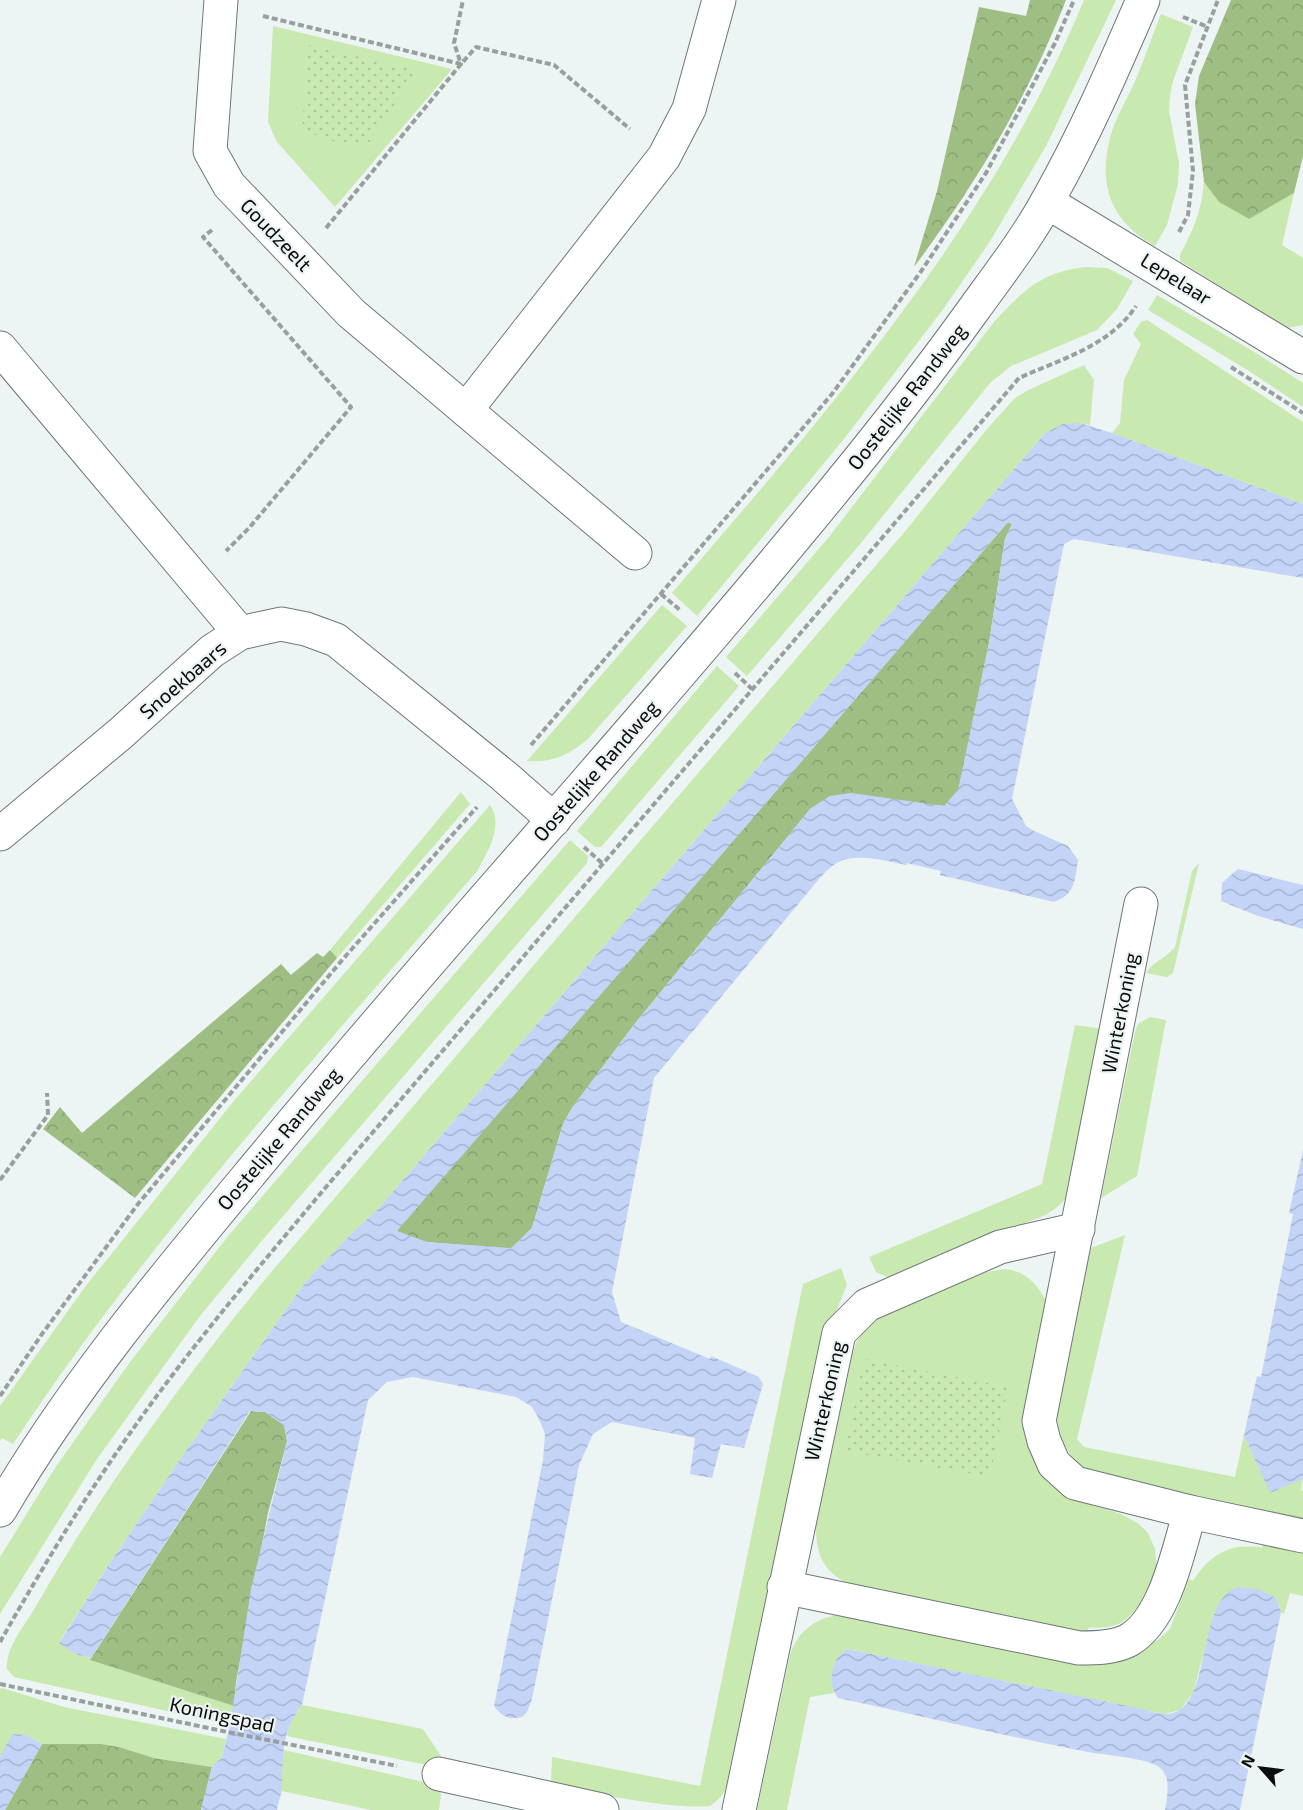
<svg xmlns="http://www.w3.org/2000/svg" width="1303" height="1810" font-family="'Exo 2',sans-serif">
	<defs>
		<pattern id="forest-crowns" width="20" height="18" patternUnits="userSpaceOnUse" patternTransform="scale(1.5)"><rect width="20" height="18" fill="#9ebe84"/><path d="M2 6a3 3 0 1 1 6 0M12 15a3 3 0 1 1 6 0" fill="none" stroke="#87a271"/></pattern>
		<pattern id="park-dots" width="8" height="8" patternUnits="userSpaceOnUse" patternTransform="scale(1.5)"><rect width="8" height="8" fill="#c8e9af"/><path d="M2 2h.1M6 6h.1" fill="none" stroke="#aac795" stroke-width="1.8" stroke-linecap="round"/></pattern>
		<pattern id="water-waves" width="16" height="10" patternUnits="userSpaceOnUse" patternTransform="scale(1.5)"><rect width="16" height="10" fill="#c3d4f7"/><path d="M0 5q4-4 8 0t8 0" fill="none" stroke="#a6b5d3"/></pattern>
	</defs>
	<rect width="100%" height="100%" fill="#edf4f4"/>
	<g fill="#c8e9af">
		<path d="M1084 0H1116L1046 146 989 243 944 308 844 439 697 616 672 593C829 410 991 225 1084 0Z"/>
		<path d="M1161 14 1193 27 1173 81 1170 96 1169 111 1179 163 1178 184 1167 225 1155 246C1111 221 1098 187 1110 138 1115 118 1128 98 1136 79 1145 58 1152 36 1161 14Z"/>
		<path d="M273 26 452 69 335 207 277 142 268 122Z"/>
		<path d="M1204 182 1219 202 1249 219 1294 193 1282 245 1303 258V325L1287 328 1180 261V255C1194 228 1201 213 1204 182Z"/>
		<path d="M1086 267 1107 268 1133 281 1117 309 1097 330 1011 366 990 383 861 543 747 676 726 657 829 537 994 322C1024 290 1041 272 1086 267Z"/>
		<path d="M1157 295 1256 353 1303 383V407L1249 371 1148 310Z"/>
		<path d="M1147 320 1303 422V504L1112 433 1120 423 1124 380 1141 344 1133 334 1141 322Z"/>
		<path d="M1084 365 1094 380 1090 425 1080 423 1045 433 378 1209 350 1235 306 1281 179 1461 108 1566 59 1642 75 1654 91 1658 90 1660 234 1706 230 1725 14 1677 7 1669C5 1648 25 1625 35 1608 102 1490 182 1381 267 1277L907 529 987 429 1014 399 1026 391Z"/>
		<path d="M662 605 687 626 588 739C569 755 552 763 527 761Z"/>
		<path d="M717 666 739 686 601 847H595L577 831Z"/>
		<path d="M461 792 470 804 337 958 330 950Z"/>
		<path d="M490 805C504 826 488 850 478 870 317 1056 149 1238 13 1444L2 1438 0 1441V1406L85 1287 233 1102Z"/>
		<path d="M570 840 588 856 587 863 260 1243 200 1316 97 1459 0 1614V1557L55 1468 130 1362 229 1235Z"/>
		<path d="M1199 863 1173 973 1167 977 1146 973C1153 961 1167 958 1175 947L1192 871Z"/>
		<path d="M1150 1017 1166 1020 1137 1176 1101 1198 1135 1032 1138 1024Z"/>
		<path d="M1075 1025 1104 1029 1067 1197C1056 1210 1046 1216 1030 1221L892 1279 876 1272 869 1257 1042 1184Z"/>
		<path d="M1125 1235 1077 1439 1084 1447 1235 1477 1244 1435 1270 1492 1303 1479 1301 1490 1303 1491V1521L1087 1471C1062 1452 1055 1426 1056 1395L1091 1248Z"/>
		<path d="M841 1268 847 1285 828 1330 733 1778C727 1788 721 1799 710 1806 678 1810 587 1793 551 1784L552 1757 700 1786 803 1284Z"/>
		<path d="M1005 1269C1026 1271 1038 1285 1047 1303L1028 1423 1079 1501 1121 1514 1139 1524 1148 1533 1155 1549 1157 1570 1144 1607 1139 1605C1122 1627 1115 1627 1088 1628V1633L855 1586C825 1575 816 1557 816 1527L847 1365 856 1343 867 1326 884 1315 981 1273Z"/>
		<path d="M1263 1543 1303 1551V1596L1290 1593 1284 1614 1281 1612 1279 1605 1220 1602 1209 1634 1193 1693 1180 1710 1164 1714 847 1649C832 1660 831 1677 834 1693L810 1697 787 1810H757L790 1655C799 1629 817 1617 844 1614L1144 1649 1159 1639 1170 1629 1189 1579 1193 1581C1209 1555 1231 1542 1262 1548Z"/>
		<path d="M2 1688 64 1707 226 1739 222 1757 212 1767 154 1758 119 1747 101 1744H42L27 1735 0 1757V1689Z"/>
		<path d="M302 1705 423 1729 443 1759 441 1768 287 1736 289 1723Z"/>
		<path d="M284 1750 437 1785 441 1794 439 1810H371L282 1791 281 1770Z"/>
	</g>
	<g fill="url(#forest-crowns)">
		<path d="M1030 0H1066C1029 95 975 186 914 267L937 191 979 7 1026 16Z"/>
		<path d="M1231 0H1303V156L1294 193 1249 219 1219 202 1204 182 1195 104 1199 76Z"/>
		<path d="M1008 522 1012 524 1005 539 989 643 959 790 945 806 905 802 811 808 633 1026 572 1108 563 1124 532 1228 511 1249 426 1242 396 1231Z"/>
		<path d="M330 950 337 958 135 1198 43 1129 60 1107 82 1133 281 964 291 975 317 953 323 957Z"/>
		<path d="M251 1411 265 1412 284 1425 287 1441 268 1513 236 1682 234 1706 90 1660Z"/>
		<path d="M42 1744H101L119 1747 154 1758 212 1767 201 1810H5Z"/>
	</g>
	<g fill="url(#park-dots)">
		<path d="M309 45 417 71 367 145 335 142 302 130Z"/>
		<path d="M864 1359 1008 1387 990 1477 845 1451Z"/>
	</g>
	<g fill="url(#water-waves)" fill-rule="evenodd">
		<path d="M1080 423 1112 433 1303 504V578L1074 539 1064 544 1012 799 1026 826 1034 831 1068 846 1078 860C1075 880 1075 895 1054 902L940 875 941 871 907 863 906 865C888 861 866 855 847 859 836 861 826 871 819 879L654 1078 612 1292 621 1322 710 1359 711 1356 759 1377 763 1384 744 1448 721 1444 712 1478 690 1474 695 1438 612 1422 593 1434 579 1465 532 1699 527 1712 522 1717C509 1720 502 1717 494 1706L543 1460 545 1434 538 1417 531 1406 516 1397 413 1377 387 1382 368 1400 302 1705C281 1731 283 1756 282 1787 282 1794 278 1802 277 1810H201L212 1767 222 1757 230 1725 251 1589 287 1441 284 1425 265 1412 250 1411 91 1658 75 1654 59 1643 108 1566 179 1461 306 1281 350 1235 378 1209 1045 433 1063 424ZM1008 522 1012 524 1005 539 989 643 958 790 944 806 851 793 830 796 811 808 633 1026 572 1108 563 1124 532 1228 511 1248 427 1242 397 1231Z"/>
		<path d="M1238 869 1303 885V929L1258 916 1221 901 1222 883Z"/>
		<path d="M1303 1150V1479L1270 1493 1244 1435 1257 1376 1261 1377 1293 1214 1289 1213Z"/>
		<path d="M1240 1587 1260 1590 1276 1598 1281 1612 1240 1810H1165C1167 1797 1172 1776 1159 1767 1147 1758 1105 1755 1088 1752 1005 1736 921 1716 838 1698 827 1685 831 1657 847 1649L1142 1709C1153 1712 1167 1717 1178 1711 1212 1692 1198 1594 1240 1587Z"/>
		<path d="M12 1734 27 1735 42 1744 5 1810H0V1757Z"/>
	</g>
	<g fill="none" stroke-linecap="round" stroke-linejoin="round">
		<g stroke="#707676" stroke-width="35">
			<g id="minor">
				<path d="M221 0 210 151 229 185 351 313 635 553"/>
				<path d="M1047 202 1303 357"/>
				<path d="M0 348 240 633"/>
				<path d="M466 410 664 157 689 109 719 0"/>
				<path d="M0 834 120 734 212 651 240 633 281 624 306 629 336 640 504 776 554 820"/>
				<path d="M1141 904 1039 1421 1044 1441 1054 1464 1075 1483 1190 1512 1303 1536"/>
				<path d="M784 1587 1079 1648C1094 1648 1115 1648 1129 1640 1166 1618 1178 1550 1190 1512"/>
				<path d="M439 1774 602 1810"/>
				<path d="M739 1810 839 1333 867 1305 1000 1247 1078 1229"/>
			</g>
		</g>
		<g stroke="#707676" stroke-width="35">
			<path id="tertiary" d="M0 1510C74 1383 169 1271 263 1158 437 947 623 746 797 535 859 461 918 387 974 309 1000 273 1028 237 1049 198 1085 134 1114 67 1143 0"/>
		</g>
		<g stroke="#999e9e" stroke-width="4" stroke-dasharray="6 3" stroke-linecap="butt">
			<path d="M263 16 461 64 476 47 554 65 630 129"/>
			<path d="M1183 17 1208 27"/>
			<path d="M326 228 461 64 454 43 463 0"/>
			<path d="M212 230 203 237 351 407 249 528 226 551"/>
			<path d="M1179 232 1188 215 1193 171 1185 85 1218 0"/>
			<path d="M1231 367 1303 413"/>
			<path d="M661 594 680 610"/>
			<path d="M735 673 752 689"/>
			<path d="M531 745 832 394 922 270 986 173 1055 43 1074 0"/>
			<path d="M584 847 603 864"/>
			<path d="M0 1180 48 1115 47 1093"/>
			<path d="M0 1396 42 1334 138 1204 343 959 477 807"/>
			<path d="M0 1642C37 1577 75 1513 117 1452 180 1359 254 1273 326 1187L1019 378C1061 359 1110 346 1136 306"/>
			<path d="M0 1684 213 1729 397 1766"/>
		</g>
		<use href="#minor" stroke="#fff" stroke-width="33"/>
		<use href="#tertiary" stroke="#fff" stroke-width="33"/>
	</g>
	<g text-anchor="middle" stroke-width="4.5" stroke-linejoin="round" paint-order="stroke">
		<g font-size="20" fill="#0b0d0d" stroke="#edf4f4">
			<text transform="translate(276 235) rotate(46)" y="7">Goudzeelt</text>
			<text transform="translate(1176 279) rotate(32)" y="7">Lepelaar</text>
			<text transform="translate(907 397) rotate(-52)" y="7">Oostelijke Randweg</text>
			<text transform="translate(183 680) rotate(-41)" y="7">Snoekbaars</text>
			<text transform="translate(596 771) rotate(-49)" y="7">Oostelijke Randweg</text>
			<text transform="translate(1120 1013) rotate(-79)" y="7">Winterkoning</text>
			<text transform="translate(279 1139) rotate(-50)" y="7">Oostelijke Randweg</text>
			<text transform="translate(825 1401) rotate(-77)" y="7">Winterkoning</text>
			<text transform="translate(222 1715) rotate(12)" y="7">Koningspad</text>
		</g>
	</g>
	<g transform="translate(1261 1768) rotate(298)" stroke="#edf4f4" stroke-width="4.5" paint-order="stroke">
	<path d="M0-4.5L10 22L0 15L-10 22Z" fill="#0b0d0d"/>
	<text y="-9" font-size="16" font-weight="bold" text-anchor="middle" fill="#0b0d0d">N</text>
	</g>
</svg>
